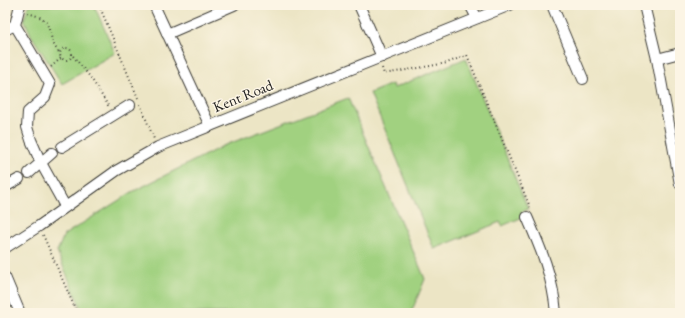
<svg xmlns="http://www.w3.org/2000/svg" width="685" height="318" font-family="'EB Garamond',serif">
	<rect width="100%" height="100%" fill="#fcf5e5"/>
	<filter id="ink" filterUnits="userSpaceOnUse"><feTurbulence type="fractalNoise" baseFrequency=".025" numOctaves="2"/><feDisplacementMap in="SourceGraphic" scale="8" xChannelSelector="R" yChannelSelector="G"/><feConvolveMatrix kernelMatrix="1 2 1 2 8 2 1 2 1" color-interpolation-filters="sRGB"/></filter>
	<filter id="wash" filterUnits="userSpaceOnUse"><feTurbulence type="fractalNoise" baseFrequency=".012" numOctaves="4" result="noise"/><feDisplacementMap in="SourceGraphic" scale="16" xChannelSelector="R" yChannelSelector="G"/><feGaussianBlur stdDeviation="0.9" result="paint"/><feColorMatrix in="noise" values="0 0 0 0 0 0 0 0 0 0 0 0 0 0 0 0 0 1.4 0 .05"/><feComposite in="paint" operator="in"/></filter>
	<g filter="url(#wash)">
		<rect width="100%" height="100%" fill="#ece5c5"/>
		<g fill="#a1d180" stroke="#5e764e">
			<path d="M29 5H94L115 53 62 84 31 35 24 19Z"/>
			<path d="M466 58 528 209 521 212 523 217 502 226 500 222 434 249 370 93 392 84 394 88Z"/>
			<path d="M348 98 425 279 411 313H83L57 252 64 235 132 192 223 146Z"/>
		</g>
	</g>
	<g filter="url(#ink)">
		<g fill="none" stroke-linecap="round" stroke-linejoin="round">
			<g stroke="#3b3a35" stroke-width="12">
				<g id="minor">
					<path d="M20 5 15 25 50 84 45 97 28 112 27 127 31 140 41 163 65 206"/>
					<path d="M154 5 210 126"/>
					<path d="M359 5 382 57"/>
					<path d="M470 5 477 18"/>
					<path d="M552 5 583 79"/>
					<path d="M644 5 657 59 680 184"/>
					<path d="M5 30 15 25"/>
					<path d="M167 34 234 5"/>
					<path d="M657 59 680 53"/>
					<path d="M62 147 130 105"/>
					<path d="M29 173 52 153"/>
					<path d="M5 187 19 179"/>
					<path d="M527 217C541 249 553 277 556 313"/>
					<path d="M5 248 39 226 116 171 158 147 510 5"/>
					<path d="M5 277 20 313"/>
				</g>
			</g>
			<g stroke="#3b3a35" stroke-width="2" stroke-dasharray="1 3" stroke-linecap="butt">
				<path d="M99 5 138 98"/>
				<path d="M28 13C33 15 39 16 43 19 52 27 49 42 59 52"/>
				<circle cx="66" cy="54" r="6"/>
				<path d="M73 56 91 78 109 107"/>
				<path d="M51 67 61 58"/>
				<path d="M382 68 384 74 447 63 467 55 530 207"/>
				<path d="M140 104 154 139"/>
				<path d="M43 235 77 313"/>
			</g>
			<use href="#minor" stroke="#fff" stroke-width="10"/>
		</g>
	</g>
	<g text-anchor="middle" stroke-width="3" stroke-linejoin="round" paint-order="stroke">
		<g font-size="15" fill="#1c1c1c" stroke="#fcf5e5">
			<text transform="translate(243 96) rotate(-22)" y="5">Kent Road</text>
		</g>
	</g>
	<rect width="685" height="318" fill="none" stroke="#fcf5e5" stroke-width="20"/>
</svg>
